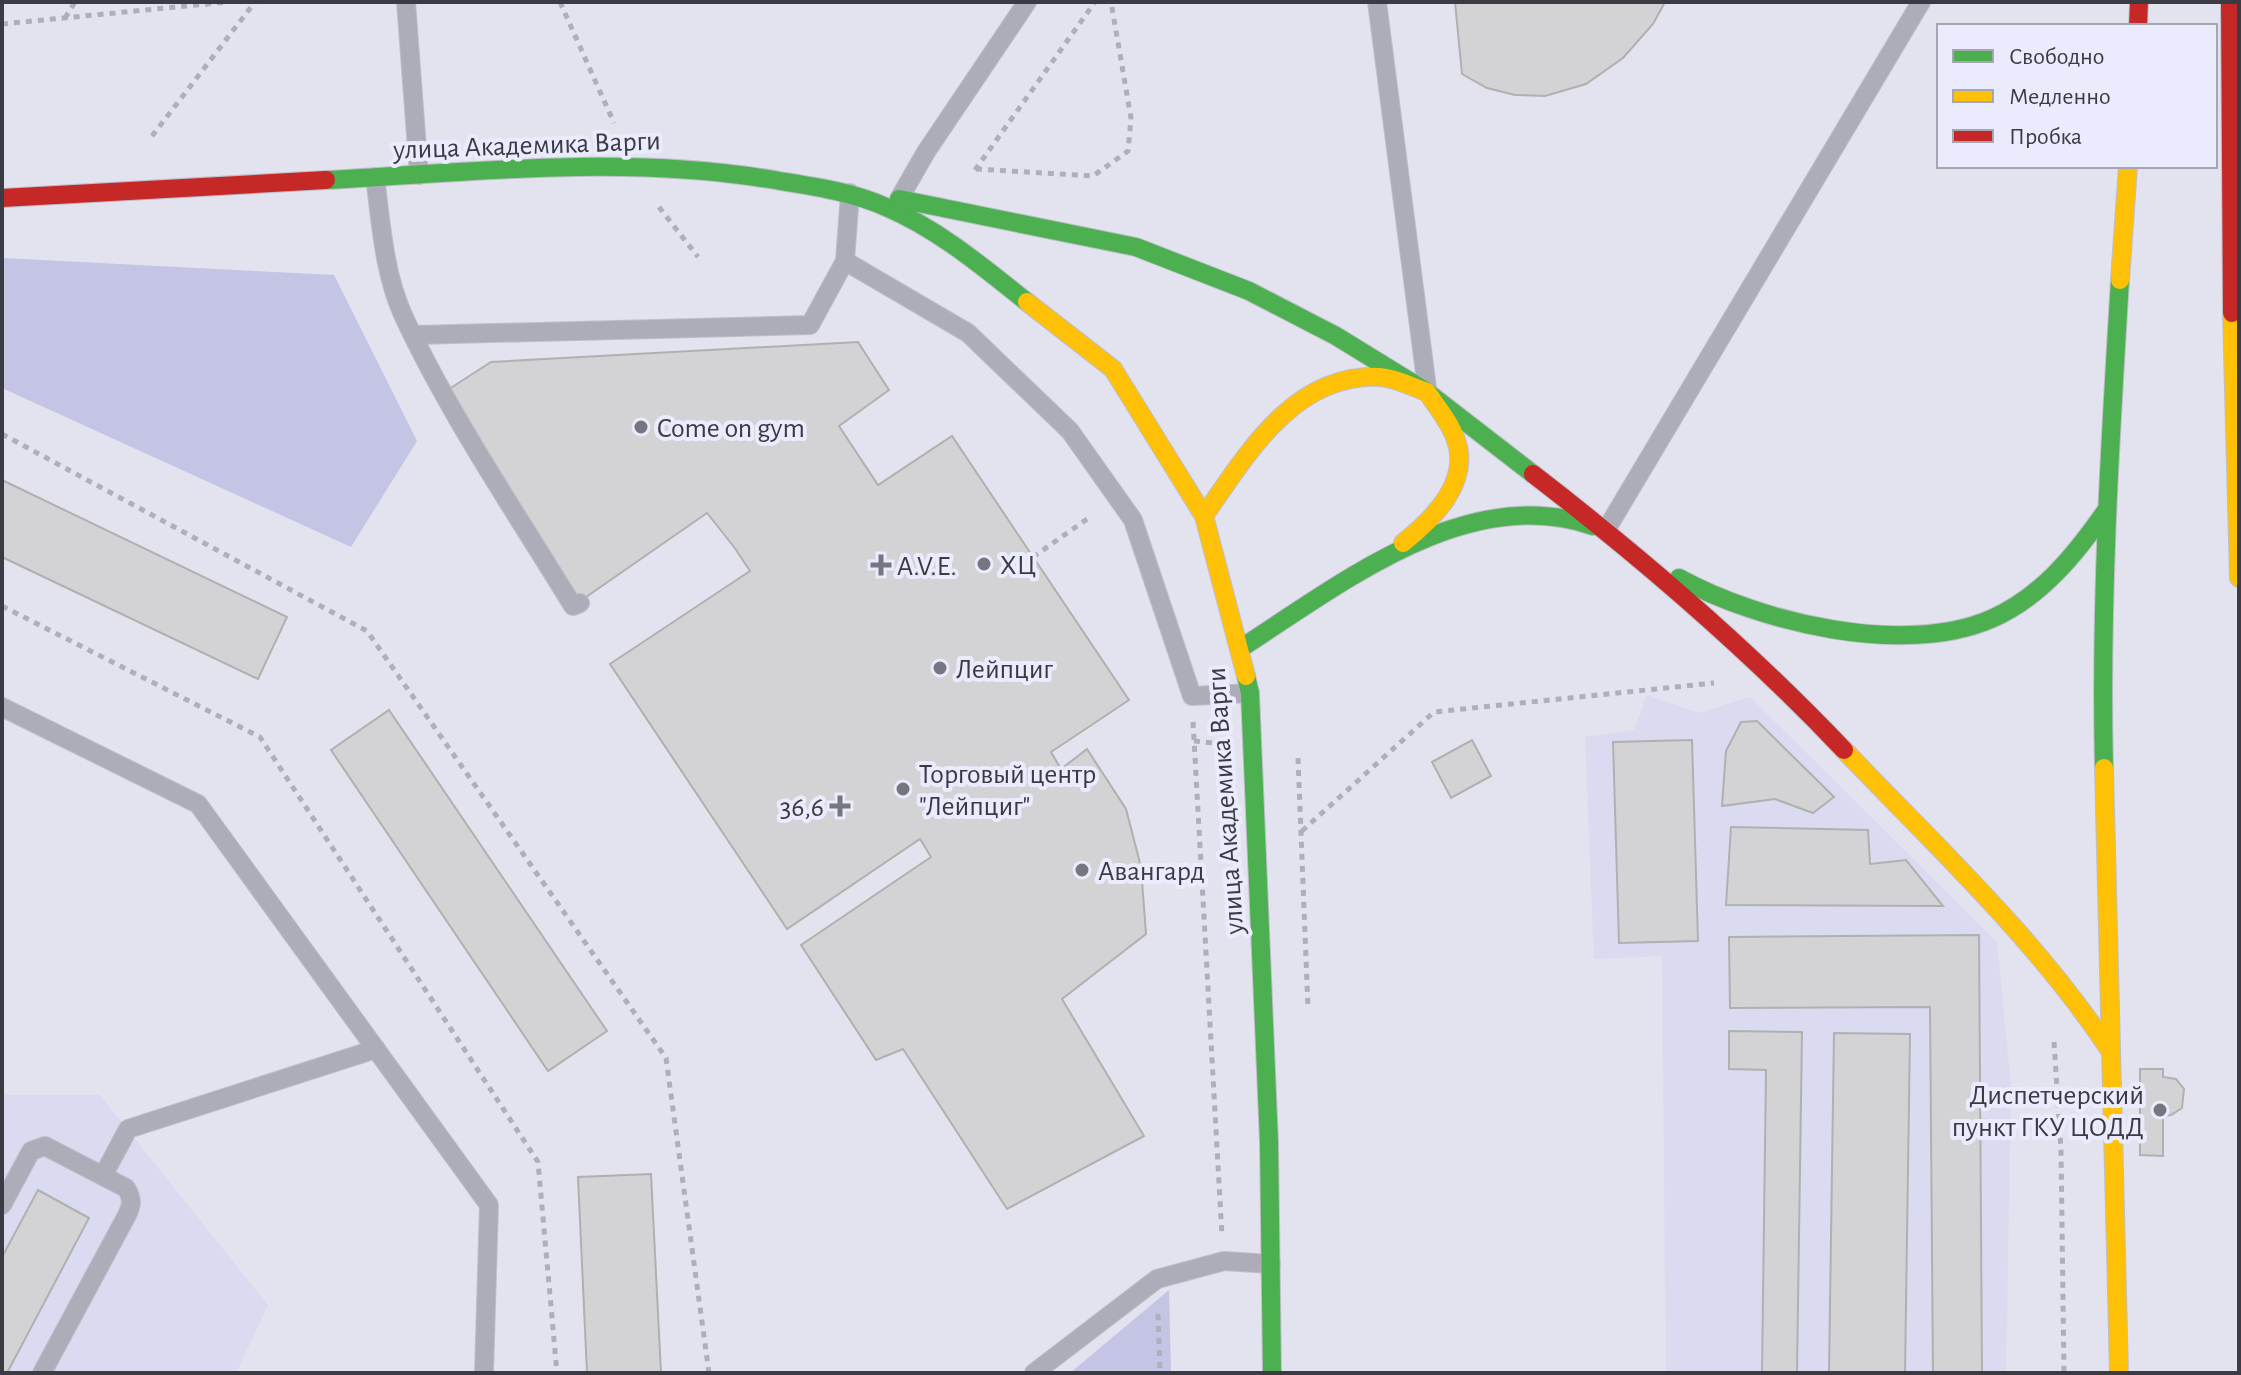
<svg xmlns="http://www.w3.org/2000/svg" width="2241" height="1375" font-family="'Alegreya Sans',sans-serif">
	<rect width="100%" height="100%" fill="#e2e3ef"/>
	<g fill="#dadaf0">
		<path d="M1647 695 1699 713 1750 697 1997 942 2011 1087 2006 1373H1666L1662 956 1594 959 1585 737 1634 730Z"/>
		<path d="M2 1095H100L268 1305 236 1373H2Z"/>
	</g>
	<g fill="#c4c4e5">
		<path d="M2 258 334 275 417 441 351 547 2 388Z"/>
		<path d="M1169 1290 1171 1373H1070Z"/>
	</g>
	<g fill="#d3d2d4" stroke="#b0b0b1" stroke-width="2">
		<path d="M1455 2H1665L1653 24 1623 58 1586 84 1545 96 1515 95 1487 88 1462 74Z"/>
		<path d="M858 342 889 390 839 426 878 485 952 436 1129 700 1051 752 1061 769 1087 749 1126 809 1141 867 1146 934 1062 999 1144 1136 1007 1209 903 1049 876 1060 801 945 931 857 920 839 787 929 610 664 750 571 734 547 707 513 573 606 443 393 491 362Z"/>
		<path d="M2 480 287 617 258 679 2 557Z"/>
		<path d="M389 710 607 1031 548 1071 331 750Z"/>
		<path d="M1757 721 1834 797 1813 813 1775 799 1722 806 1726 751 1741 722Z"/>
		<path d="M1472 740 1491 776 1451 798 1432 762Z"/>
		<path d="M1692 740 1698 941 1619 943 1613 742Z"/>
		<path d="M1731 827 1868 830 1870 864 1906 860 1943 906 1726 905Z"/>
		<path d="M1979 935 1982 1373H1933L1930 1007 1730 1008 1729 937Z"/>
		<path d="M1729 1031 1802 1032 1797 1373H1762L1766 1070 1729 1069Z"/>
		<path d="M1834 1033 1910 1034 1905 1373H1829Z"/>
		<path d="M2140 1069H2163V1077L2176 1079 2184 1089 2182 1108 2171 1115 2163 1116V1156L2140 1155Z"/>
		<path d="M651 1174 661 1373H587L578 1177Z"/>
		<path d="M38 1190 89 1218 7 1373H2V1257Z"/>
	</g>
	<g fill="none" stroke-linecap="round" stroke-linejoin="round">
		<g stroke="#bebfc9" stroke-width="20">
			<g id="lane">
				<path d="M406 2 419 175"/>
				<path d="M1377 2 1427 388"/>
				<path d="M375 177C381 223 384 273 403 315 450 416 515 511 573 606L580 603"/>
				<path d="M850 193 845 261 968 333 1070 431 1133 520 1192 696 1250 693"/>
				<path d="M899 199 926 152 1027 2"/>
				<path d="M416 335 810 325 845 261"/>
				<path d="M1606 530 1921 2"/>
				<path d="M2 707 198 804 489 1205 484 1373"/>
				<path d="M103 1176 128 1129 376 1049"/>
				<path d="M2 1205 31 1151 45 1146 126 1188C133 1199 132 1206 126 1217L42 1373"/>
				<path d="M1034 1373 1157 1279 1224 1261 1271 1264"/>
			</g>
		</g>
		<g stroke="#bebfc9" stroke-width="20">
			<g id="fast">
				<path d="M326 180C478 172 630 154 780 181 817 187 852 192 886 207 938 229 983 267 1027 302"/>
				<path d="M899 199 1136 247 1249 291 1336 336 1427 392 1533 474"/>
				<path d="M1679 578C1759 622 1903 657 1991 619 2040 598 2075 555 2105 512"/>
				<path d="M1241 648C1341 584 1468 482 1593 526"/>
				<path d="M1246 676 1250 693 1269 1142 1272 1373"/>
				<path d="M2104 768C2100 605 2110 443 2120 280"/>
			</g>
		</g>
		<g stroke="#bebfc9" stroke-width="20">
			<g id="slow">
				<path d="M2120 280 2128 166"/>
				<path d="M1027 302 1113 369 1204 516 1246 676"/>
				<path d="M2232 313 2239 578"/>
				<path d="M1204 516C1247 454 1294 373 1380 377 1396 378 1412 387 1427 392 1437 407 1450 422 1456 440 1471 482 1433 519 1403 543"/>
				<path d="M1844 750C1937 847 2037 940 2111 1052"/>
				<path d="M2104 768 2119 1373"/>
			</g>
		</g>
		<g stroke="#bebfc9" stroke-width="20">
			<g id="jam">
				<path d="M2230 2 2232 313"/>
				<path d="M2138 26 2139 2"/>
				<path d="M2 198 326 180"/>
				<path d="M1533 474C1642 558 1749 650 1844 750"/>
			</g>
		</g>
		<g stroke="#afafb9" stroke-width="5" stroke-dasharray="6 6" stroke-linecap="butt">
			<path d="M560 2 614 123"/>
			<path d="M65 18 75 2"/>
			<path d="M2 24 227 2"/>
			<path d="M152 136 255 2"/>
			<path d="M976 169 1093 176 1128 151 1131 118 1111 2"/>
			<path d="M975 170 1095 2"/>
			<path d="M659 207 698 257"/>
			<path d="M2 434 367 631 666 1058 709 1373"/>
			<path d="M1033 557 1090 517"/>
			<path d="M2 606 260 737 538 1162 557 1373"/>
			<path d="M1193 722 1222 1236"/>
			<path d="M1194 741 1213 743"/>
			<path d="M1298 758 1308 1008"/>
			<path d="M1302 831 1434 712 1714 683"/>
			<path d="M2054 1042 2061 1150 2064 1373"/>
			<path d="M1158 1314 1160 1373"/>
		</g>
		<use href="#lane" stroke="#adadb9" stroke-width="18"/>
		<use href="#fast" stroke="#4caf50" stroke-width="18"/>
		<use href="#slow" stroke="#ffc107" stroke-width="18"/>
		<use href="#jam" stroke="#c62828" stroke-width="18"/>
	</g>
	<g fill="#757680" stroke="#ebebfe" stroke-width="3">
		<circle cx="641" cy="427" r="8"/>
		<circle cx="984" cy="564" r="8"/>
		<path d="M877 553h8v8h8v8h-8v8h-8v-8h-8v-8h8z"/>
		<circle cx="940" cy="668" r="8"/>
		<circle cx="903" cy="789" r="8"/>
		<path d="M836 794h8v8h8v8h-8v8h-8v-8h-8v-8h8z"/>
		<circle cx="1082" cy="870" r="8"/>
		<circle cx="2160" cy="1110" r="8"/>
	</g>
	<g text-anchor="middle" stroke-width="8" stroke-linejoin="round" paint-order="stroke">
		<g font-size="28" fill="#3b3b44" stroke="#ebebfe">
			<text transform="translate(527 144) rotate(-2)" y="10">улица Академика Варги</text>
			<text transform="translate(1224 801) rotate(-94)" y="10">улица Академика Варги</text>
		</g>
		<g font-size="28" fill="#3b3b44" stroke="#ebebfe" text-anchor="start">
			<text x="657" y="437">Come on gym</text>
			<text x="1000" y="574">ХЦ</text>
			<text x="897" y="575">A.V.E.</text>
			<text x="956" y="678">Лейпциг</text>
			<text x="919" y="783">Торговый центр<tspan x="919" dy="32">"Лейпциг"</tspan></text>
			<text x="824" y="816" text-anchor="end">36,6</text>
			<text x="1098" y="880">Авангард</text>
			<text x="2144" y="1104" text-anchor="end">Диспетчерский<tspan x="2144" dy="32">пункт ГКУ ЦОДД</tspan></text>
		</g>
	</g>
	<rect width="2241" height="1375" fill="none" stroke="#3b3b44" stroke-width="8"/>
	<rect x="1937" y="24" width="280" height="144" fill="#ebebfe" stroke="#a5a5b4" stroke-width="2"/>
	<rect x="1953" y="50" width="40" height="12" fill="#4caf50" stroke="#a5a5b4" stroke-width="2"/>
	<text x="2009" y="64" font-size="24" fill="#3b3b44">Свободно</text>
	<rect x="1953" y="90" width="40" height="12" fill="#ffc107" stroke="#a5a5b4" stroke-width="2"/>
	<text x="2009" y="104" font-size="24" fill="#3b3b44">Медленно</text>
	<rect x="1953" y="130" width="40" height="12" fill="#c62828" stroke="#a5a5b4" stroke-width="2"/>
	<text x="2009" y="144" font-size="24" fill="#3b3b44">Пробка</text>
</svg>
